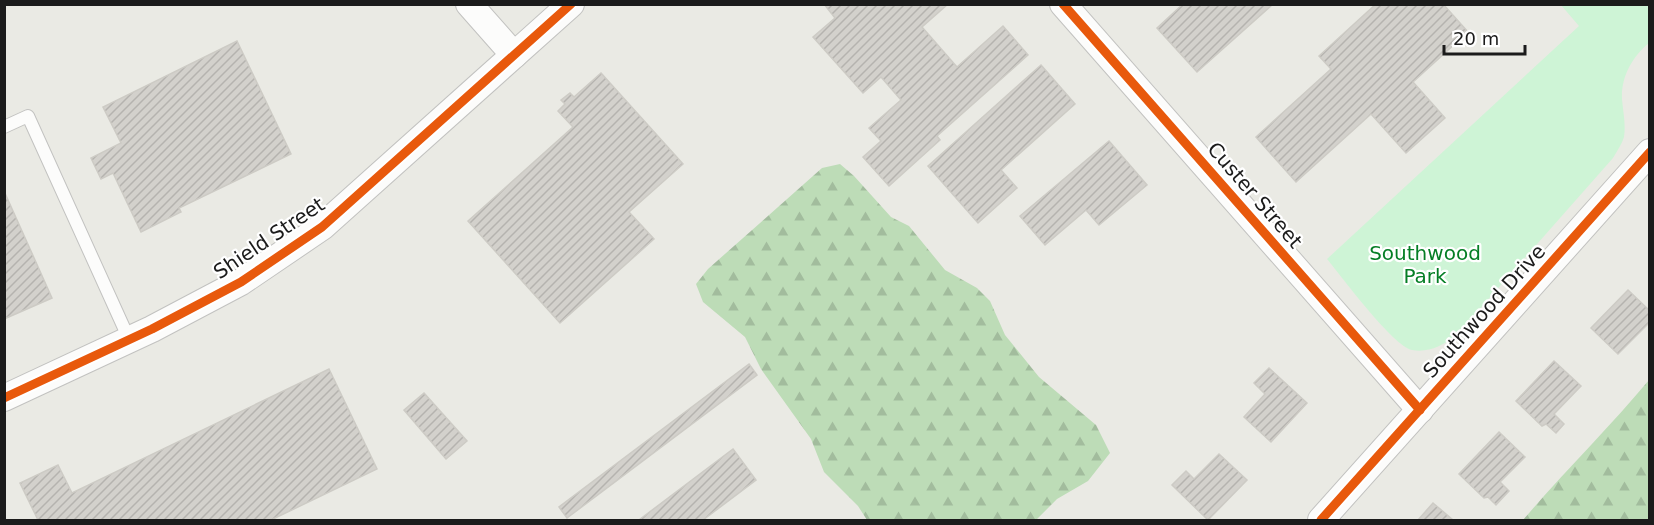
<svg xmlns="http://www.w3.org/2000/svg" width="1654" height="525" font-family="'DejaVu Sans',sans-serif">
	<defs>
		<pattern id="forest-firs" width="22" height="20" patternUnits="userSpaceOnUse" patternTransform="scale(1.5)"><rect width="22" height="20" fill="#bddcb7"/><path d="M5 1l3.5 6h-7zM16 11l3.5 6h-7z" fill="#a2bc9d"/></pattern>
		<pattern id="building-hatch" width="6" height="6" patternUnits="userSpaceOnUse" patternTransform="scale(1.5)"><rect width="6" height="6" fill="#d3d1cc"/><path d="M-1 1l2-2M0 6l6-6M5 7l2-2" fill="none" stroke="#b5b3af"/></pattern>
	</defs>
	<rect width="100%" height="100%" fill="#eaeae4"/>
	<g fill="url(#forest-firs)">
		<path d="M840 164 854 176 891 217 909 226 945 270 977 288 990 301 1005 335 1039 377 1096 425 1110 453 1088 481 1057 499 1036 520H867L858 506 824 472 811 439 761 369 745 337 703 302 696 284 708 269 822 168Z"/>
		<path d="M1649 380V520H1523C1564 472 1609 428 1649 380Z"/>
	</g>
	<path fill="#cef4d6" d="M1561 5H1649V43C1632 57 1621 77 1622 99 1623 112 1626 124 1624 137 1622 144 1617 151 1613 158L1455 337C1442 345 1429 353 1412 350 1393 346 1342 277 1327 259L1579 26Z"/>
	<g fill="url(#building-hatch)" stroke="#cdcbc5" stroke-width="1.5">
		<path d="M824 4H948L922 27 957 67 1003 26 1028 55 937 136 940 140 889 186 863 157 881 141 869 128 901 100 881 77 863 93 813 37 835 18Z"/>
		<path d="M1183 4H1273L1197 72 1157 28Z"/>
		<path d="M1376 4H1443L1468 32 1413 82 1445 118 1406 153 1371 114 1296 182 1256 137 1331 69 1319 56Z"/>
		<path d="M237 41 291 154 179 208 181 212 141 232 113 173 101 179 91 158 121 143 103 107Z"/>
		<path d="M1041 65 1075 104 1001 170 1017 188 978 223 928 166Z"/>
		<path d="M601 73 683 164 629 212 654 239 560 323 468 221 573 127 558 111 565 104 561 100 570 93 574 97Z"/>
		<path d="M1109 141 1147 185 1099 225 1086 210 1045 245 1020 216Z"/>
		<path d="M4 191 52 298 4 319Z"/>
		<path d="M1628 290 1650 311V322L1618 354 1591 328Z"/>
		<path d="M1554 361 1581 386 1554 414 1564 424 1556 433 1546 424 1542 426 1516 401Z"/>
		<path d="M749 364 757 375 567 518 559 507Z"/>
		<path d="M1269 368 1307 403 1271 442 1244 417 1265 394 1254 383Z"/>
		<path d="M329 369 377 469 271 520H38L20 483 58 465 72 493Z"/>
		<path d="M424 393 467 441 446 459 404 410Z"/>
		<path d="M1499 432 1525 457 1500 482 1509 491 1496 505 1488 497 1484 498 1459 474Z"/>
		<path d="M733 449 756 480 703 520H639Z"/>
		<path d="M1219 454 1247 480 1208 520 1172 485 1186 471 1194 479Z"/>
		<path d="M1433 503 1453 520H1418Z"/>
	</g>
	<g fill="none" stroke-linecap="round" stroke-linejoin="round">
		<g stroke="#c2c2c0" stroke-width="14">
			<path id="lane" d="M4 127 28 116 129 339"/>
		</g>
		<g stroke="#c2c2c0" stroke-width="28">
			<g id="street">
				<path d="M469 4 514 55"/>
				<path d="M1063 4 1420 410"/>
				<path d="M4 398 152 329 241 282 322 227 571 4"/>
				<path d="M1321 520 1650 152"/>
			</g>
		</g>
		<use href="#lane" stroke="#fcfcfb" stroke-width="12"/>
		<use href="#street" stroke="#fcfcfb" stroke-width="26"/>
		<g stroke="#fff" stroke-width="13">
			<g id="cycleway">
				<path d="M1063 4 1420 410"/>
				<path d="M4 398 152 329 241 282 322 227 571 4"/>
				<path d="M1321 520 1650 152"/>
			</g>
		</g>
		<use href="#cycleway" stroke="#e8590c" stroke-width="9"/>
	</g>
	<g text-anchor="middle" stroke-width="4.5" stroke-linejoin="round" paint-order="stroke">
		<g font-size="20" fill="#1b1b1b" stroke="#fff">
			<text transform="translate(1255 195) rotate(49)" y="7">Custer Street</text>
			<text transform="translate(269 238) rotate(-34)" y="7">Shield Street</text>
			<text transform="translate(1484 311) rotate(-48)" y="7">Southwood Drive</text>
		</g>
		<g font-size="20" fill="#057e25" stroke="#fff">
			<text x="1425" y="260">Southwood<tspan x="1425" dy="23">Park</tspan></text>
		</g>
	</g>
	<rect width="1654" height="525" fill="none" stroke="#1b1b1b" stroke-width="12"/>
	<path d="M1444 45v9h81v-9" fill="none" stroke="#1b1b1b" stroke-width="3"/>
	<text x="1453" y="45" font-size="18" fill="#1b1b1b" stroke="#ffffff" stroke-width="4.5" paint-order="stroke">20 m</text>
</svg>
